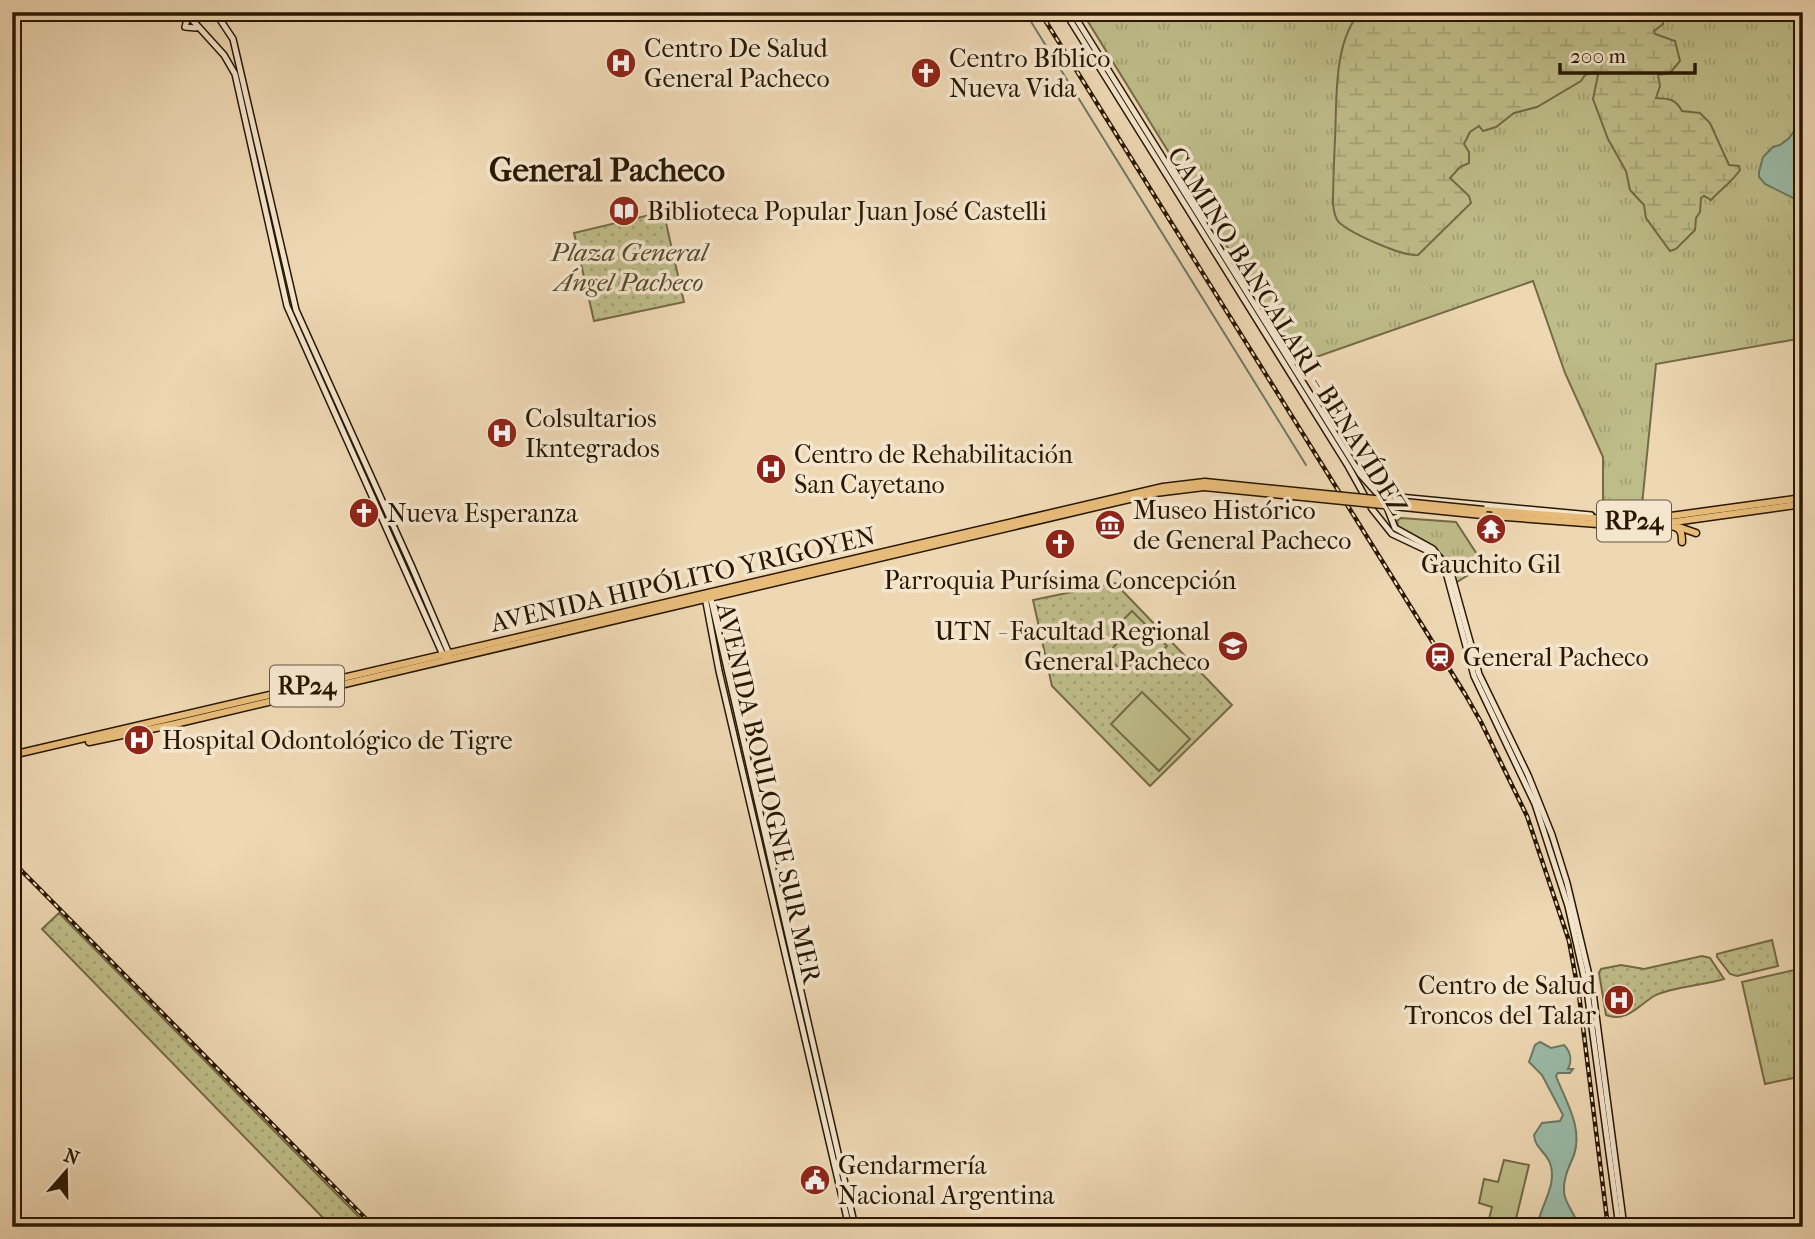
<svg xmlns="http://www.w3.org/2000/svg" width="1815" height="1239" font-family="'IM FELL French Canon',serif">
	<defs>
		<pattern id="grass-tufts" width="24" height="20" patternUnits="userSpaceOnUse" patternTransform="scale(1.75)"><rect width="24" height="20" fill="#bebd8a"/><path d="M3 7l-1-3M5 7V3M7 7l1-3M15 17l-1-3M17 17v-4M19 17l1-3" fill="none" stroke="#a3a275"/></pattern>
		<pattern id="wetland-marsh" width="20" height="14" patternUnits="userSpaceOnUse" patternTransform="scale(1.75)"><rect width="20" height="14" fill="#bebd8a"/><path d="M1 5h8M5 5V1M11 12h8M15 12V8" fill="none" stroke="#a3a275"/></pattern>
		<pattern id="park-dots" width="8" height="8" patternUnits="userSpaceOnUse" patternTransform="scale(1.75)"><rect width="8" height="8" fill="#bebd8a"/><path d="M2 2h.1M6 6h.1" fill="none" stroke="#a3a275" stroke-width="1.8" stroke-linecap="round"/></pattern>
	</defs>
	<rect width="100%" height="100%" fill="#eed8b4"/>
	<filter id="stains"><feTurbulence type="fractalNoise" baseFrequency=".00286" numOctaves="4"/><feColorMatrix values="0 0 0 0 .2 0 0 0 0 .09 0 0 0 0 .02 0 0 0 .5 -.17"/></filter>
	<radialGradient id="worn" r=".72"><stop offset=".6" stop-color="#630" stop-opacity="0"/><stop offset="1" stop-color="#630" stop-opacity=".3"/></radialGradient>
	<g fill="url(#grass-tufts)" stroke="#746a46" stroke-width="2">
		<path d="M1082 12H1803V338L1656 364 1642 505 1603 501V457L1565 373 1533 281 1299 363Z"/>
		<path d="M1401 518 1456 522 1484 565 1457 582 1446 559 1432 545 1398 526 1397 521Z"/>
		<path d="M1803 968V1076L1765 1084 1742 982Z"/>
	</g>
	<path fill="url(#wetland-marsh)" stroke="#746a46" stroke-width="2" d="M1360 12H1660L1663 14V24L1654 31 1655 34 1675 41 1680 61 1670 73 1658 75 1660 86 1656 98C1669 99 1675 98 1682 111L1700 113 1710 123 1729 165 1739 166 1740 170C1732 182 1721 189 1711 200L1704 196 1701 198 1700 212 1696 218 1695 230 1676 249 1670 251 1646 218 1644 205 1630 190 1626 171 1608 139 1593 99 1598 75 1594 72 1585 75 1581 81 1537 107 1514 113 1496 127 1483 131 1479 126 1470 132 1464 144 1469 152V163L1460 167 1450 178 1469 196 1471 203 1418 255C1403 257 1353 234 1341 224 1335 220 1334 211 1333 204 1333 182 1334 161 1335 139 1337 100 1333 43 1360 12Z"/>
	<g fill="url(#park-dots)" stroke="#746a46" stroke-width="2">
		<path d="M662 212 664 214 684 302 594 321 574 233Z"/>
		<path d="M1115 583 1232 705 1150 786 1052 686 1033 600Z"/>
		<path d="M59 913 369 1227H332L42 929Z"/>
		<path d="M1772 940 1778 966 1737 976 1730 974 1717 957V954Z"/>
		<path d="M1702 956 1710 958 1724 979C1705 985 1670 987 1654 996 1639 1005 1627 1023 1606 1015L1599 973 1601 969 1621 965 1644 969Z"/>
	</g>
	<g fill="#bebd8a" stroke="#746a46" stroke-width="2">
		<path d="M1132 611 1167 646 1150 663 1141 654 1123 672 1106 655 1123 637 1115 628Z"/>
		<path d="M1142 692 1190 739 1159 771 1111 724Z"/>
		<path d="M1504 1160 1529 1165 1514 1227H1487L1492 1207 1479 1203 1484 1179 1498 1182Z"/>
	</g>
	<g fill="#9bbba8" stroke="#6d7965" stroke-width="2">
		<path d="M1803 119V203L1765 184 1759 177V172L1763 157 1773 147 1780 145 1789 138Z"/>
		<path d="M1540 1042 1551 1048 1564 1045C1571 1052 1572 1061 1568 1069H1573L1570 1073H1558L1556 1076C1566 1102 1583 1127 1574 1155 1569 1167 1563 1178 1564 1192 1565 1205 1577 1215 1578 1227H1537C1540 1206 1558 1185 1550 1163 1545 1151 1535 1148 1534 1135L1542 1123 1560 1121 1563 1115 1542 1075 1529 1062 1535 1045Z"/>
	</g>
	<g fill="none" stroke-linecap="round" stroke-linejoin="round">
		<path stroke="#6d7965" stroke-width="2" d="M1025 12 1306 465"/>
		<g stroke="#291701" stroke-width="8">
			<g id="secondary">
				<path d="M185 12 224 55 235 74 287 306 443 655 446 657"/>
				<path d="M215 12 233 39 296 310 412 567 450 656"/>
				<path d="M1065 12 1348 466 1372 509 1392 534 1428 551 1440 564 1447 576 1474 676 1535 804 1568 906 1587 990 1619 1227"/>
				<path d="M1072 12 1360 474 1385 502 1395 528 1433 549 1451 573 1479 674 1528 775 1552 835 1567 883 1593 992 1624 1227"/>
				<path d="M188 16 185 27 196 28"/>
				<path d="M1378 495 1591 515"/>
				<path d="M1604 516 1643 514"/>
				<path d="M707 596 711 599 855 1227"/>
				<path d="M705 597 719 671 849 1227"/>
			</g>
		</g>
		<g stroke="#291701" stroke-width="9">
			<g id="primary">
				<path d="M1484 510 1634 521 1803 498"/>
				<path d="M1643 514H1665"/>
				<path d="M1492 516 1638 527 1803 504"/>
				<path d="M1670 526C1681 527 1682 533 1682 542"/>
				<path d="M1679 527 1696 533"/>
				<path d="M89 742 175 724 1155 493 1204 487"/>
				<path d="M12 755 1163 487 1205 482"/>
			</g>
		</g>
		<use href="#secondary" stroke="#f4e6ce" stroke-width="5"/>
		<use href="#primary" stroke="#e7bc7a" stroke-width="6"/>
		<g stroke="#291701" stroke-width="4.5">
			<g id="rail">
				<path d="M1040 12 1465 694 1481 722 1527 816 1569 941 1579 995 1608 1227"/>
				<path d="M12 861 374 1227"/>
			</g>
		</g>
		<use href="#rail" stroke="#f4e6ce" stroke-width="2" stroke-dasharray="5" stroke-linecap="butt"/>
		<g stroke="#291701" stroke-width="9" stroke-linecap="butt">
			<g id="primary-bridge">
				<path d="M1205 482 1484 510"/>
				<path d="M1204 487 1492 516"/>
			</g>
		</g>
		<use href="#primary-bridge" stroke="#e7bc7a" stroke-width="6"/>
	</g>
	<defs>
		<g id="hospital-disc" transform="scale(1.575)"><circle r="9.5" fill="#8f2418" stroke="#f4e6ce"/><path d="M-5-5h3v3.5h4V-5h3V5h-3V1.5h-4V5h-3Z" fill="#fff"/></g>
		<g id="church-disc" transform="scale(1.575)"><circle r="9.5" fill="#8f2418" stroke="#f4e6ce"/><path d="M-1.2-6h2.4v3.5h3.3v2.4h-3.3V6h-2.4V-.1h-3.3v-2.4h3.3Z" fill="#fff"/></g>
		<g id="library-disc" transform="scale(1.575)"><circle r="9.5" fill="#8f2418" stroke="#f4e6ce"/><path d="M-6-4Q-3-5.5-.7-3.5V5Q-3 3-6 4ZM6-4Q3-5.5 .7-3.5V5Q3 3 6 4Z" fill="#fff"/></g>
		<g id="museum-disc" transform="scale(1.575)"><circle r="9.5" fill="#8f2418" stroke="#f4e6ce"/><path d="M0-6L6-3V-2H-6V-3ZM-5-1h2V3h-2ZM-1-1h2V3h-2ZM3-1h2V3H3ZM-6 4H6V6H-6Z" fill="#fff"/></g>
		<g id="temple-disc" transform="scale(1.575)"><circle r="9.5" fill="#8f2418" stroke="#f4e6ce"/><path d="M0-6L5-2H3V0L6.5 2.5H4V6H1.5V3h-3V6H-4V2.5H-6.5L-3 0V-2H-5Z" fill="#fff"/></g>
		<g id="university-disc" transform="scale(1.575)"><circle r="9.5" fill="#8f2418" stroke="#f4e6ce"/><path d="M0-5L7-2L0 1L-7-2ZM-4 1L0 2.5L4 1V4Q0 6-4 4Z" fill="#fff"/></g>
		<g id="station-disc" transform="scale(1.575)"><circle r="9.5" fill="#8f2418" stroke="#f4e6ce"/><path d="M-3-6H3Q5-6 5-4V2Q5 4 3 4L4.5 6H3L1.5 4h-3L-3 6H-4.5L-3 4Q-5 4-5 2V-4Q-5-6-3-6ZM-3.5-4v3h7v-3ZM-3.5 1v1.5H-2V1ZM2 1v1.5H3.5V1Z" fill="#fff"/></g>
		<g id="civic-disc" transform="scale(1.575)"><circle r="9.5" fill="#8f2418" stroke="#f4e6ce"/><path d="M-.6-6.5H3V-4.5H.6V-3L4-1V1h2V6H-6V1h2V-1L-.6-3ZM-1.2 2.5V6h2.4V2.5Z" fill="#fff"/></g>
	</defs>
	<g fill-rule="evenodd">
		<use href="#hospital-disc" x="621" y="63"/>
		<use href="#church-disc" x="926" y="73"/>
		<use href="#library-disc" x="624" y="211"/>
		<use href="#hospital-disc" x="502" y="433"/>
		<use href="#hospital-disc" x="771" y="469"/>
		<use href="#church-disc" x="364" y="513"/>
		<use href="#museum-disc" x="1110" y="525"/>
		<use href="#temple-disc" x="1491" y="529"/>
		<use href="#church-disc" x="1060" y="544"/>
		<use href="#university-disc" x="1233" y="646"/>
		<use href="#station-disc" x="1440" y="657"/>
		<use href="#hospital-disc" x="139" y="740"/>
		<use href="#hospital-disc" x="1619" y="1000"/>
		<use href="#civic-disc" x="815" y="1180"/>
	</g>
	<g text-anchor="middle" stroke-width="7" stroke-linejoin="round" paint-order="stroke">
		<g fill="#f4e6ce" stroke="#66553e" stroke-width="2">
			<rect x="1597" y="500.5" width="74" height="41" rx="5"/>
			<rect x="270" y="665.5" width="74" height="41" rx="5"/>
		</g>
		<g font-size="24" font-weight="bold" fill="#291701">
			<text x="1634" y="529">RP24</text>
			<text x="307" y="694">RP24</text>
		</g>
		<g font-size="26" fill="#291701" stroke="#f4e6ce" text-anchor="start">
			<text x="644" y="57">Centro De Salud<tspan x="644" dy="30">General Pacheco</tspan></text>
			<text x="949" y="67">Centro Bíblico<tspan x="949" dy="30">Nueva Vida</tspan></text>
			<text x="647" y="220">Biblioteca Popular Juan José Castelli</text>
			<text x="525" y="427">Colsultarios<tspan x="525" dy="30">Ikntegrados</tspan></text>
			<text x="794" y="463">Centro de Rehabilitación<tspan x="794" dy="30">San Cayetano</tspan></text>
			<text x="1133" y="519">Museo Histórico<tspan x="1133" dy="30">de General Pacheco</tspan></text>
			<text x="387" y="522">Nueva Esperanza</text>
			<text x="1491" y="573" text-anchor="middle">Gauchito Gil</text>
			<text x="1060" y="589" text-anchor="middle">Parroquia Purísima Concepción</text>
			<text x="1210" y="640" text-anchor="end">UTN - Facultad Regional<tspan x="1210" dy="30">General Pacheco</tspan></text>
			<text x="1463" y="666">General Pacheco</text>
			<text x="162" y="749">Hospital Odontológico de Tigre</text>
			<text x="1596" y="994" text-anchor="end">Centro de Salud<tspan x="1596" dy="30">Troncos del Talar</tspan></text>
			<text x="838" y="1174">Gendarmería<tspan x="838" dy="30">Nacional Argentina</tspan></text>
		</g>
		<g font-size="26" font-style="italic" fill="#56492a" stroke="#f4e6ce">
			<text x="629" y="261">Plaza General<tspan x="629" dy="30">Ángel Pacheco</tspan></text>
		</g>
		<g font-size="26" fill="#291701" stroke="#f4e6ce">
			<text transform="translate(1288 331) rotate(58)" y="9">CAMINO BANCALARI - BENAVÍDEZ</text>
			<text transform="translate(683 579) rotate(-13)" y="9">AVENIDA HIPÓLITO YRIGOYEN</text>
			<text transform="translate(769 793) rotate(77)" y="9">AVENIDA BOULOGNE SUR MER</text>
		</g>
		<g font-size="33" font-weight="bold" fill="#291701" stroke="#f4e6ce">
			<text x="607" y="181">General Pacheco</text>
		</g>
	</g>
	<rect width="1815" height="1239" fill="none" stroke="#eed8b4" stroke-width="42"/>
	<rect x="14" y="14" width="1787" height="1211" fill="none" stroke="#291701" stroke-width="3.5"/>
	<rect x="21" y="21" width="1773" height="1197" fill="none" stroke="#291701" stroke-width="2"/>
	<g transform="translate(66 1172) rotate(20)" stroke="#f4e6ce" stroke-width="5" paint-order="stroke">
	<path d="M0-5L12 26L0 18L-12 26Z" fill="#291701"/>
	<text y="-10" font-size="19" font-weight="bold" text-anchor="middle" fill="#291701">N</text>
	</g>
	<path d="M1560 63v10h135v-10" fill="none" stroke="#291701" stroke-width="3.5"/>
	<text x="1570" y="63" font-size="21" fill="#291701" stroke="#f4e6ce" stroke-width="5" paint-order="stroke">200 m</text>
	<rect width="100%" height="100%" filter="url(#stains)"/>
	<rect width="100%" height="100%" fill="url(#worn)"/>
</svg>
